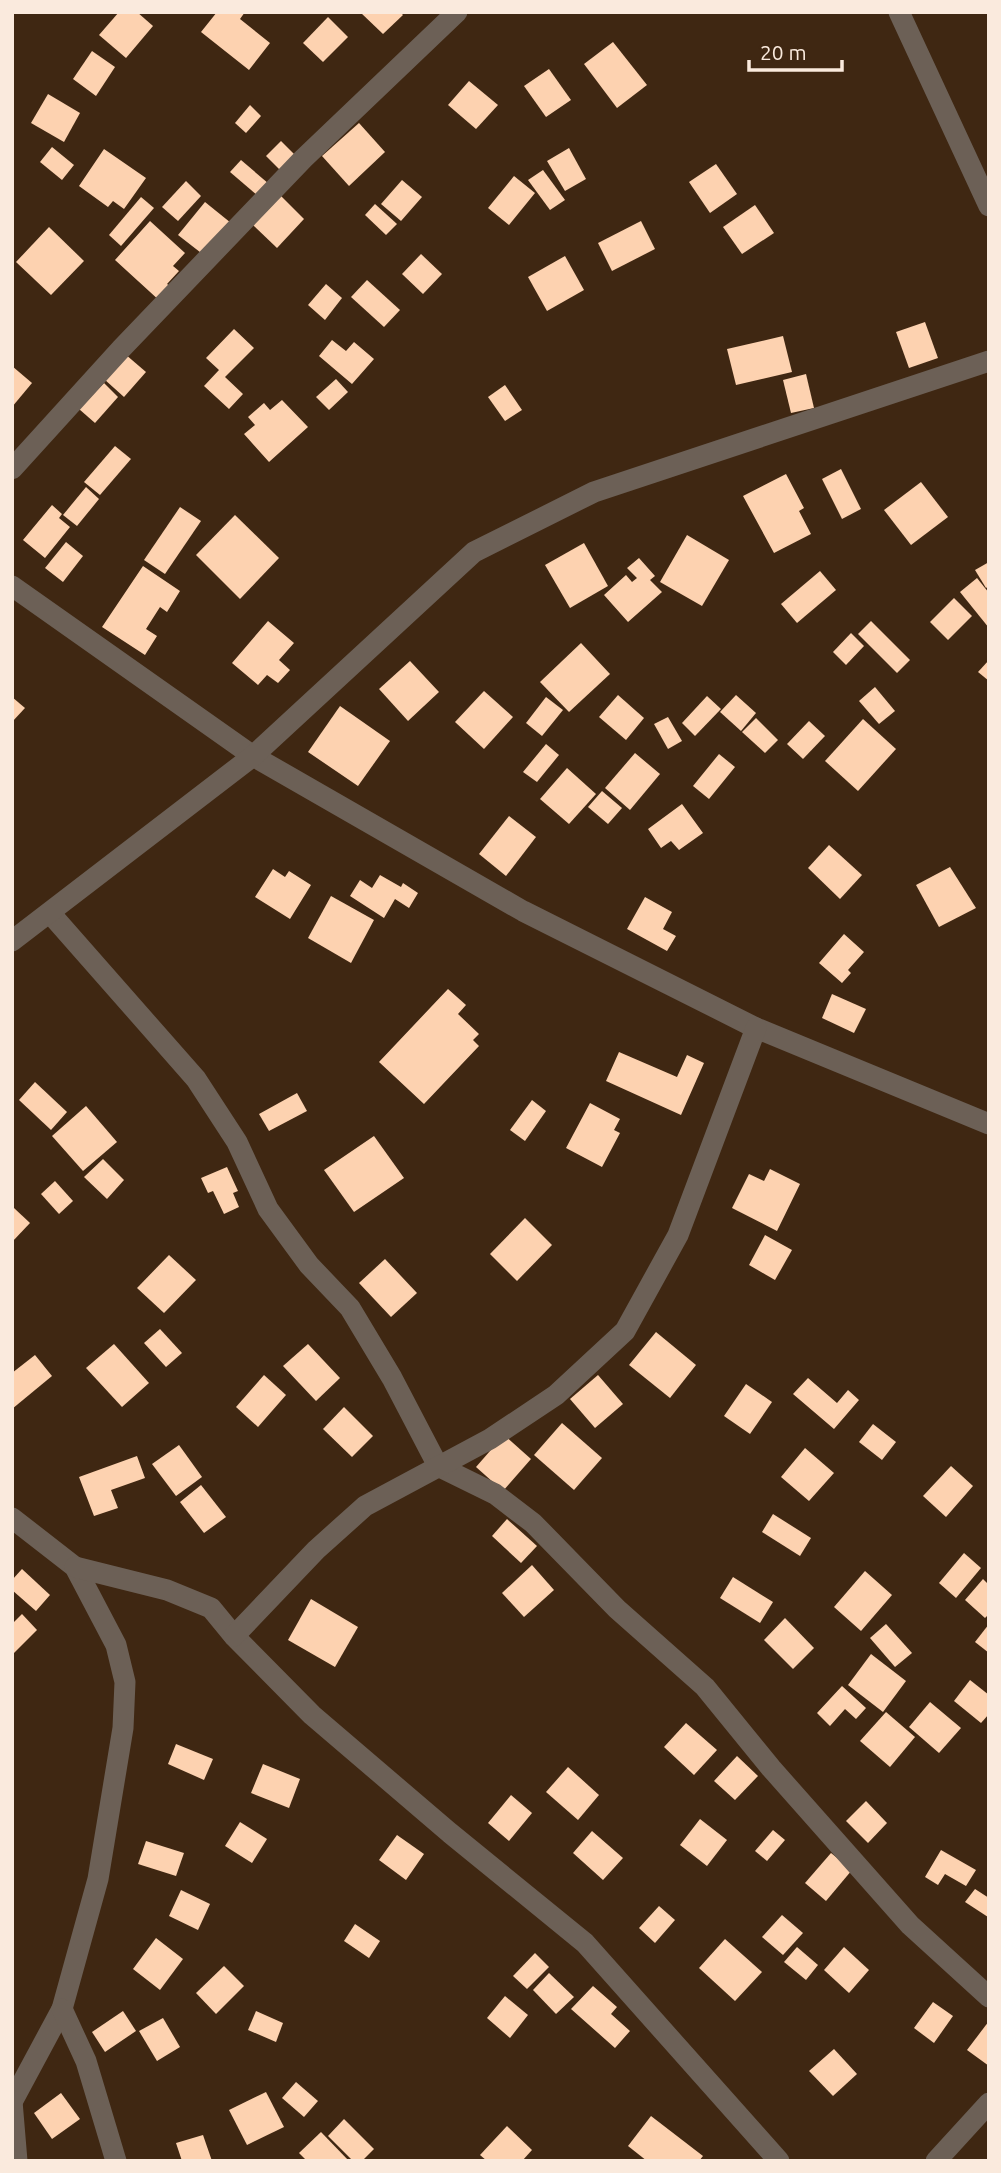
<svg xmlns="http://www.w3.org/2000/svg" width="1001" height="2173" font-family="Ubuntu,sans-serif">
	<rect width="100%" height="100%" fill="#3f2712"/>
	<g fill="#fdd2b0">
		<path d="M119 12H137L153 26 126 58 99 35Z"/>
		<path d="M217 12H245L240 19 270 43 249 70 201 32Z"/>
		<path d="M360 12H400L403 15 383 34Z"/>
		<path d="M328 17 348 37 323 62 303 43Z"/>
		<path d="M613 42 647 85 617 108 584 64Z"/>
		<path d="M92 51 115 67 96 96 73 79Z"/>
		<path d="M549 69 571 100 546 117 524 86Z"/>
		<path d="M469 81 498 105 476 129 448 105Z"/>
		<path d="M48 94 80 113 64 142 31 123Z"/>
		<path d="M250 105 261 116 246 133 235 123Z"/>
		<path d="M359 123 385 152 349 186 322 156Z"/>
		<path d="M281 141 295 155 280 170 266 156Z"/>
		<path d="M52 147 74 165 62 180 40 162Z"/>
		<path d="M569 148 586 179 565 191 547 161Z"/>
		<path d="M104 149 146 178 124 209 113 201 108 207 79 186Z"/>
		<path d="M241 160 269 184 258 196 230 172Z"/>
		<path d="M716 164 737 194 710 213 689 182Z"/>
		<path d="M543 170 565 200 550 210 528 180Z"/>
		<path d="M514 176 535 193 509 225 488 208Z"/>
		<path d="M402 180 422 197 401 221 381 204Z"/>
		<path d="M186 181 201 196 178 221 162 207Z"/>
		<path d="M281 196 304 219 277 248 253 225Z"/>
		<path d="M141 197 154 208 121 246 109 235Z"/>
		<path d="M205 202 231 223 205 256 178 235Z"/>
		<path d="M375 204 397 224 386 235 365 215Z"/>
		<path d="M755 205 774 233 742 254 723 227Z"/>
		<path d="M150 221 185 253 173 266 179 271 167 284 173 288 161 302 115 260Z"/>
		<path d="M641 221 655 249 612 271 598 243Z"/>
		<path d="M49 227 84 261 51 295 16 262Z"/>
		<path d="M421 254 442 274 423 294 402 274Z"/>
		<path d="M565 256 584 290 547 311 528 277Z"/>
		<path d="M367 280 400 310 384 327 351 297Z"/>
		<path d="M326 284 342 298 325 320 308 305Z"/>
		<path d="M925 322 938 358 909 368 896 332Z"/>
		<path d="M234 329 254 348 225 377 243 394 229 409 204 386 219 370 206 358Z"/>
		<path d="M783 336 792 372 736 385 727 349Z"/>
		<path d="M332 340 346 351 354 342 374 359 352 384 319 356Z"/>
		<path d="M125 354 146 372 124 397 104 379Z"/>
		<path d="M12 366 32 383 12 407Z"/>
		<path d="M806 374 814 408 791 413 783 380Z"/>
		<path d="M336 379 348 392 329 410 316 397Z"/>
		<path d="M104 383 118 397 95 423 79 409Z"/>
		<path d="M505 385 522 410 505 421 488 397Z"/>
		<path d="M282 400 308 427 269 462 244 434 255 425 248 417 264 403 270 410Z"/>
		<path d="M115 446 131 459 100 495 84 482Z"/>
		<path d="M841 469 861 509 842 519 822 479Z"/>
		<path d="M786 474 804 508 799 511 811 534 774 553 743 496Z"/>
		<path d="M921 482 948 517 911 545 884 510Z"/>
		<path d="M86 487 99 499 77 526 63 515Z"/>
		<path d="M52 505 62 514 59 518 70 527 45 558 23 540Z"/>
		<path d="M180 507 201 521 165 574 144 560Z"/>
		<path d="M235 515 279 558 240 599 196 555Z"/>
		<path d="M687 535 729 560 702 606 660 582Z"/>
		<path d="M66 542 83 556 63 582 45 568Z"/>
		<path d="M584 543 608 586 570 608 545 565Z"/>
		<path d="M639 558 655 576 650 580 662 592 628 622 604 595 626 575 632 582 637 578 627 568Z"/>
		<path d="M989 562V586L986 588 975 570Z"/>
		<path d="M143 566 180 591 167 612 160 607 146 629 157 636 145 655 102 627Z"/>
		<path d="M820 571 836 590 797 623 781 604Z"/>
		<path d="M977 578 989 593V628L960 592Z"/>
		<path d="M954 598 972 616 948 640 930 622Z"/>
		<path d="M268 621 294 643 279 660 290 670 278 683 267 675 258 685 232 663Z"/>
		<path d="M871 621 910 660 897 673 858 634Z"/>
		<path d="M851 633 864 646 846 665 833 652Z"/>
		<path d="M581 643 610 674 569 712 540 682Z"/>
		<path d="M989 660V681L978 672Z"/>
		<path d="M410 661 439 692 408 721 379 689Z"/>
		<path d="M875 687 895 711 879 724 859 701Z"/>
		<path d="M484 691 513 717 484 749 455 722Z"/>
		<path d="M618 695 644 718 626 740 599 717Z"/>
		<path d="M736 695 756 713 741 731 720 712Z"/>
		<path d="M707 696 721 709 695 736 682 723Z"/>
		<path d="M12 697 25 708 12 722Z"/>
		<path d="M546 697 563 710 542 736 526 723Z"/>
		<path d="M340 706 390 741 358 786 308 752Z"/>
		<path d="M668 717 682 741 668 749 654 724Z"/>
		<path d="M756 718 778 740 765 753 742 732Z"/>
		<path d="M863 719 896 749 858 791 825 761Z"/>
		<path d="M809 721 825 736 803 759 787 744Z"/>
		<path d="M546 744 559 755 537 782 523 772Z"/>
		<path d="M635 753 660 774 630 810 605 788Z"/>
		<path d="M719 754 735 767 709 799 693 786Z"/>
		<path d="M567 768 596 794 569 824 540 799Z"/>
		<path d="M602 791 622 808 608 824 588 807Z"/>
		<path d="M682 804 703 833 679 850 671 841 661 848 648 829Z"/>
		<path d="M509 816 536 837 506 876 479 854Z"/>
		<path d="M829 845 862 875 840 899 808 868Z"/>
		<path d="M950 867 976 908 939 927 916 885Z"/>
		<path d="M273 869 285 877 289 871 311 885 290 919 255 897Z"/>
		<path d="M380 875 401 887 403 883 418 893 409 908 395 899 384 918 350 896 360 880 372 888Z"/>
		<path d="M331 896 374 920 351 963 308 938Z"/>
		<path d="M645 897 672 912 663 929 676 936 667 951 627 929Z"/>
		<path d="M844 934 864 952 848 970 851 973 842 983 819 963Z"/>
		<path d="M448 989 466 1005 458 1014 479 1034 473 1040 479 1046 424 1104 379 1062Z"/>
		<path d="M832 994 866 1009 854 1033 822 1018Z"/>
		<path d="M619 1052 677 1077 687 1055 704 1063 681 1115 606 1081Z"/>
		<path d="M35 1082 67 1112 51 1130 19 1100Z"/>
		<path d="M297 1093 307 1111 269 1131 259 1114Z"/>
		<path d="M532 1100 546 1111 525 1141 510 1130Z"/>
		<path d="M590 1103 620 1119 614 1130 620 1133 602 1167 566 1148Z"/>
		<path d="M86 1106 117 1142 83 1171 52 1136Z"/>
		<path d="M374 1136 404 1178 354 1212 324 1170Z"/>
		<path d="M103 1159 124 1180 107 1199 84 1177Z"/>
		<path d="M227 1167 238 1191 233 1193 239 1207 224 1214 213 1191 208 1193 201 1178Z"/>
		<path d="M770 1169 800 1184 777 1231 732 1208 749 1174 764 1181Z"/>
		<path d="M55 1181 73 1201 59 1214 41 1194Z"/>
		<path d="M14 1208 30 1223 12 1242V1210Z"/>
		<path d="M525 1218 552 1245 517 1281 490 1254Z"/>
		<path d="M765 1235 792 1250 775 1280 749 1265Z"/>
		<path d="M169 1255 196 1280 164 1313 137 1288Z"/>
		<path d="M385 1259 417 1293 391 1317 359 1283Z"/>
		<path d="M160 1329 182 1353 166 1367 144 1343Z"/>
		<path d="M656 1332 696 1365 670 1398 629 1365Z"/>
		<path d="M114 1344 149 1383 122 1407 86 1368Z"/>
		<path d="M308 1344 340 1378 316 1401 283 1366Z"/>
		<path d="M35 1355 52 1376 12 1409V1373Z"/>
		<path d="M264 1375 286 1395 258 1427 236 1407Z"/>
		<path d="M598 1375 623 1404 595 1428 570 1399Z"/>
		<path d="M808 1378 837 1403 848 1390 859 1400 834 1429 793 1394Z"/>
		<path d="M746 1384 772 1402 750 1434 724 1416Z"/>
		<path d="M344 1407 373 1436 352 1457 323 1429Z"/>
		<path d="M562 1423 602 1458 574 1490 534 1455Z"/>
		<path d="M873 1424 896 1442 882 1460 859 1442Z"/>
		<path d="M504 1435 531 1459 503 1491 476 1467Z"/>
		<path d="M179 1445 202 1477 176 1496 152 1464Z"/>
		<path d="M805 1448 834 1473 809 1501 781 1477Z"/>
		<path d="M137 1456 145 1478 111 1490 118 1508 94 1516 79 1477Z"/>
		<path d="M951 1466 973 1486 946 1517 923 1496Z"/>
		<path d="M201 1485 226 1517 204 1533 180 1502Z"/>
		<path d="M773 1514 811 1538 800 1556 762 1532Z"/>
		<path d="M507 1519 537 1546 521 1563 492 1536Z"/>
		<path d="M964 1553 981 1568 956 1598 939 1583Z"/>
		<path d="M532 1565 554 1590 524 1617 502 1593Z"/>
		<path d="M22 1569 50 1595 36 1611 12 1590V1580Z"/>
		<path d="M865 1571 892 1595 861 1631 834 1607Z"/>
		<path d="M733 1577 773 1602 760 1623 720 1598Z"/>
		<path d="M983 1579 989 1585V1614L985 1618 965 1600Z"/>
		<path d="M311 1599 358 1627 335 1667 288 1640Z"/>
		<path d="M22 1614 37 1630 12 1655V1624Z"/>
		<path d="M785 1618 814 1648 793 1669 764 1640Z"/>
		<path d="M886 1624 912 1653 895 1667 870 1638Z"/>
		<path d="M989 1624V1653L975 1642Z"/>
		<path d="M871 1654 906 1681 883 1712 848 1685Z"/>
		<path d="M970 1680 989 1695V1714L981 1723 954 1701Z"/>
		<path d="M842 1686 866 1708 856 1719 845 1709 830 1726 817 1713Z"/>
		<path d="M930 1702 961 1728 939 1753 909 1727Z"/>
		<path d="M886 1712 915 1737 890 1767 860 1741Z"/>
		<path d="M686 1723 717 1750 694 1775 664 1747Z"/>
		<path d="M176 1744 213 1759 204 1780 168 1764Z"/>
		<path d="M737 1756 758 1776 735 1800 714 1781Z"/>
		<path d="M263 1764 300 1779 289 1808 251 1793Z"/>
		<path d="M568 1767 599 1795 578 1820 546 1792Z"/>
		<path d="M511 1795 532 1813 509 1841 488 1823Z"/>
		<path d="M866 1801 887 1823 868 1843 846 1821Z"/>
		<path d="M700 1819 727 1840 707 1866 680 1845Z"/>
		<path d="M240 1822 267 1839 252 1863 225 1846Z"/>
		<path d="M773 1830 785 1840 767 1861 755 1851Z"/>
		<path d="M592 1831 623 1858 603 1880 573 1853Z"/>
		<path d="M397 1835 424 1854 406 1880 379 1860Z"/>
		<path d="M146 1841 184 1853 176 1876 138 1864Z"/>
		<path d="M941 1850 976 1870 966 1886 945 1874 938 1885 925 1877Z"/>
		<path d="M831 1853 852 1870 826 1901 805 1883Z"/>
		<path d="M975 1889 989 1898 988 1917 965 1902Z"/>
		<path d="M181 1890 210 1904 198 1930 169 1916Z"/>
		<path d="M659 1906 675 1920 655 1943 639 1928Z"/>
		<path d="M782 1915 803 1933 783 1955 762 1937Z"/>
		<path d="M355 1924 380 1941 369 1958 344 1941Z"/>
		<path d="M156 1938 183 1959 160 1990 133 1969Z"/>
		<path d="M725 1939 762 1972 735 2001 699 1968Z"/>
		<path d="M797 1947 818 1965 806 1980 784 1962Z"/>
		<path d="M844 1947 869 1970 849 1993 824 1970Z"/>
		<path d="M535 1953 549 1967 527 1989 513 1976Z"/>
		<path d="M224 1966 244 1986 216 2014 196 1993Z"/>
		<path d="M549 1973 574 1997 556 2014 533 1990Z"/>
		<path d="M593 1986 617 2007 611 2014 630 2031 615 2048 571 2009Z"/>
		<path d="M505 1996 528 2015 510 2038 487 2018Z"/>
		<path d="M933 2002 953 2016 934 2043 914 2028Z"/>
		<path d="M123 2011 136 2031 105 2052 92 2032Z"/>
		<path d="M256 2011 283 2023 276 2042 248 2030Z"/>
		<path d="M163 2018 180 2047 157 2061 139 2031Z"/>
		<path d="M989 2021V2066L967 2050Z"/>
		<path d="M834 2049 857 2074 833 2096 809 2071Z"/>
		<path d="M296 2082 318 2101 304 2117 282 2098Z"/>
		<path d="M266 2092 284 2127 247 2145 229 2110Z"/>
		<path d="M61 2093 80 2119 52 2139 34 2113Z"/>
		<path d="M651 2116 703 2156 699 2161H647L628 2146Z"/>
		<path d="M344 2119 374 2149 362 2161H353L328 2136Z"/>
		<path d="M507 2126 532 2150 522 2161H487L480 2155Z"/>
		<path d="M321 2132 349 2161H307L299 2153Z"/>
		<path d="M203 2135 212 2161H182L176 2143Z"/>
	</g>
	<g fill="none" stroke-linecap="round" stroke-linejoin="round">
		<g stroke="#6c6056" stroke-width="21">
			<path d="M899 12 989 206"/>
			<path d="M12 469 121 349 303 159 457 12"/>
			<path d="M12 586 253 756 523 911 756 1028 989 1124"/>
			<path d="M50 913 196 1079 237 1142 268 1209 309 1265 350 1308 392 1378 438 1466 495 1494 533 1523 617 1609 705 1687 771 1768 910 1925 989 1997"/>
			<path d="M12 941 253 756 474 552 594 492 989 361"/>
			<path d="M12 1518 75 1567 116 1645 125 1682 123 1728 98 1879 62 2009 12 2102"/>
			<path d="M75 1567 167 1590 211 1608 234 1636 312 1715 450 1833 585 1943 779 2161"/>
			<path d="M234 1636 316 1550 365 1506 490 1439 556 1395 625 1331 678 1235 756 1028"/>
			<path d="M62 2009 86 2061 116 2161"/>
			<path d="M12 2101 17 2161"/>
			<path d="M936 2161 989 2103"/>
		</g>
	</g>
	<rect width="1001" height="2173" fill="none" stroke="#faeadd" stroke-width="28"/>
	<path d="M749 60v10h93v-10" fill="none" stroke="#faeadd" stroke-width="3.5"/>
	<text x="760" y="60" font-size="21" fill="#faeadd" stroke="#3f2712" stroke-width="5" paint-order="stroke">20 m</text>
</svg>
